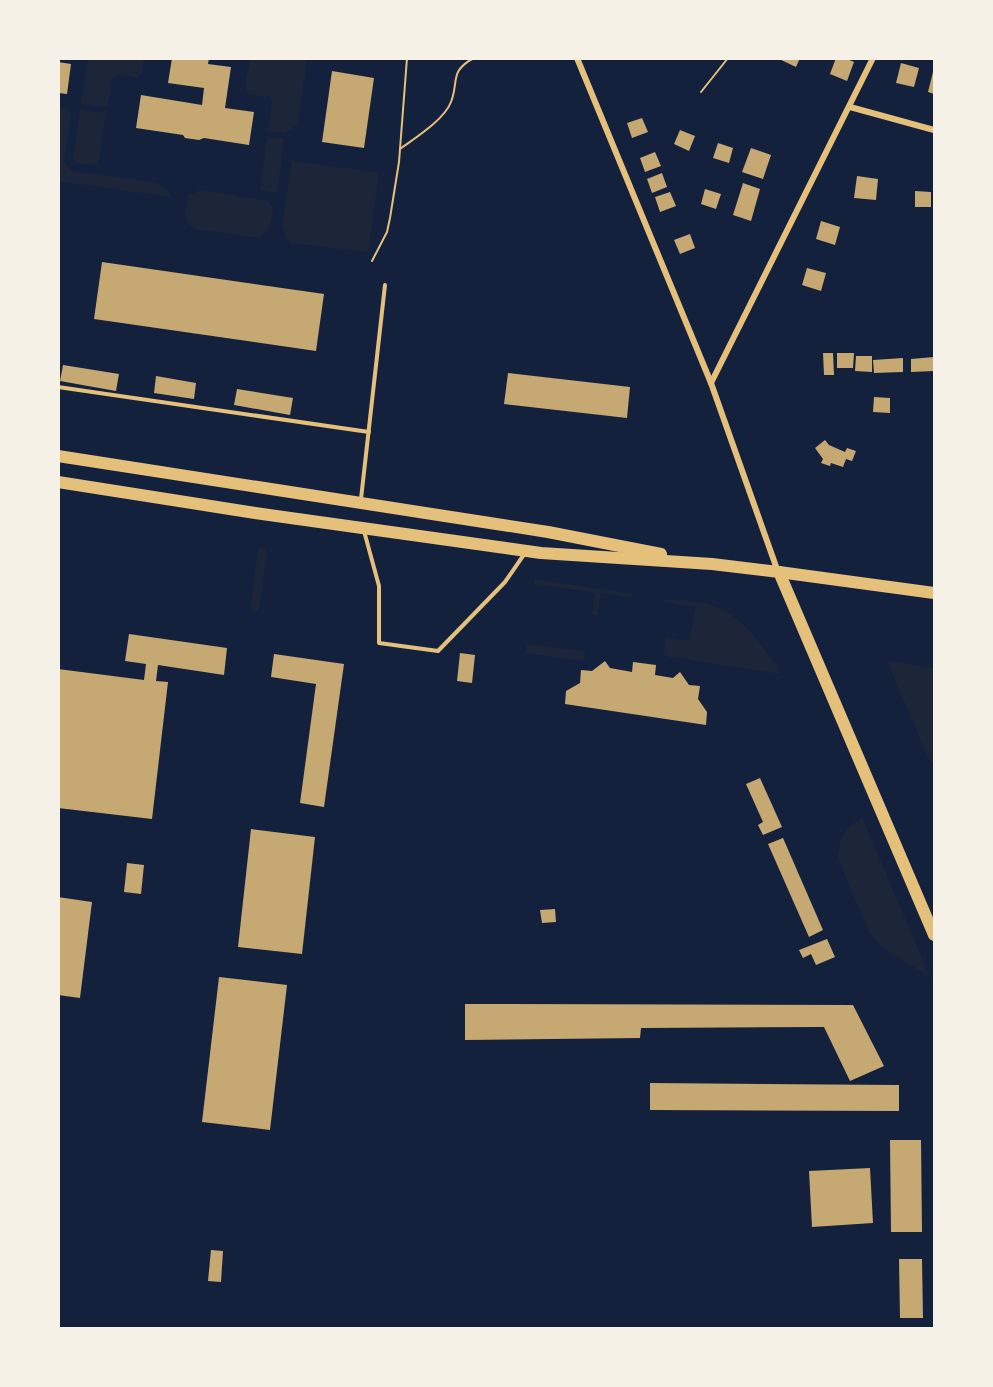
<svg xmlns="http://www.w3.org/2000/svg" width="993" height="1387" font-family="'Public Sans',sans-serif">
	<rect width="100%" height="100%" fill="#14213d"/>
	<g fill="#1d2539">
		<path d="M88 59V58L144 59 142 73 137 78 119 74 113 78 107 107 81 104Z"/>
		<path d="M250 59H307L298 125 285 133 268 131 272 101 269 96 250 94 245 89Z"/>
		<path d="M59 107 67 108 71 115 64 162 72 171 158 183 170 193 171 197 59 181Z"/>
		<path d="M80 110 106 113 98 165 77 163 73 158Z"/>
		<path d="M267 137 284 139 277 193 260 190Z"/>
		<path d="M292 161 379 173 368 252 292 243 287 239 282 227Z"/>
		<path d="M201 190 268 201 273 208C271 221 271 230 259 238L195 229 188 224 185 212 188 195Z"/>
		<path d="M260 547 265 548 267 552 259 609 256 612H253L251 607 258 551Z"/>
		<path d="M535 579 632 594V598L601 593 597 615 592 614 595 593 534 584Z"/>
		<path d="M664 599C679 601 697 601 711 605 744 614 763 649 782 674L664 656 665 637 689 641 696 607 664 602Z"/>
		<path d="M526 644 585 651 584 661 525 653Z"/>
		<path d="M887 661 934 668V763L930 762Z"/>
		<path d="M862 817 930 977 883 948 869 932 837 856 841 839 847 829Z"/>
	</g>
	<g fill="#c6a872">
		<path d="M172 58H209L208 64 231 67 225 108 254 112 249 145 204 138 199 140 185 138 183 135 136 128 141 95 202 105 204 88 168 83Z"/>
		<path d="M777 58H800L796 67Z"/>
		<path d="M836 58H845L854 62 847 81 830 74Z"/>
		<path d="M58 62 71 64 67 94 58 93Z"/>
		<path d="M901 63 919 68 914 87 896 83Z"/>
		<path d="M332 71 374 78 364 148 322 142Z"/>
		<path d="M933 72 934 73V94L928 92Z"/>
		<path d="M642 118 648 132 632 138 627 123Z"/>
		<path d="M680 130 695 136 689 151 674 144Z"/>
		<path d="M718 143 733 148 729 163 713 158Z"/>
		<path d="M751 148 771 155 763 179 742 172Z"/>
		<path d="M655 152 661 166 645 172 640 158Z"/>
		<path d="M662 173 667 187 652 193 647 179Z"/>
		<path d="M857 176 878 179 876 200 854 198Z"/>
		<path d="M743 183 760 189 751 221 733 215Z"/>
		<path d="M705 189 721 194 716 209 701 204Z"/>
		<path d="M915 191 931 192V207H915Z"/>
		<path d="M670 192 676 206 660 212 655 197Z"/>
		<path d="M821 221 840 227 835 245 816 239Z"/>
		<path d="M690 234 695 248 680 254 674 240Z"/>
		<path d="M102 262 324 294 316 351 94 319Z"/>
		<path d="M807 268 826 273 821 291 802 285Z"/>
		<path d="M823 353H833L834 375H824Z"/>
		<path d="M837 353H854L853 368H837Z"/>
		<path d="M856 356H872V372L855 371Z"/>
		<path d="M934 357V371L911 372V359Z"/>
		<path d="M903 358V372L874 373 873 360Z"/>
		<path d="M63 365 119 374 116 391 60 381Z"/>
		<path d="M508 373 630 387 627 418 504 404Z"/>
		<path d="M156 376 196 383 194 399 154 393Z"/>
		<path d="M237 389 293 398 290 415 234 405Z"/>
		<path d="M874 397 890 398V413L873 412Z"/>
		<path d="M825 440 829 445 845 452 847 448 856 451 852 461 846 459 843 467 831 463 830 466 821 463 823 459 815 448Z"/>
		<path d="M129 634 227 648 224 675 158 665 156 681 168 682 152 819 58 808V669L144 680 146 664 125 661Z"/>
		<path d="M460 653 475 655 472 683 457 681Z"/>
		<path d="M274 654 344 664 324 807 300 803 316 684 271 677Z"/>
		<path d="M605 661 610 668 632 672 633 662 656 665 655 675 673 678 680 672 689 685 700 686 698 699 707 712 706 725 565 704 566 691 580 683 581 670 592 671Z"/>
		<path d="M760 778 782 827 763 835 758 825 763 822 746 784Z"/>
		<path d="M251 829 315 837 302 954 238 947Z"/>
		<path d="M783 838 823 930 809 937 768 844Z"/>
		<path d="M127 863 144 865 141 894 124 892Z"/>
		<path d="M58 897 92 902 80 998 58 995Z"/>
		<path d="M555 909 556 922 542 923 540 910Z"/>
		<path d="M827 939 835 957 816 965 811 954 803 958 799 950Z"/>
		<path d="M219 977 287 985 270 1130 202 1122Z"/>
		<path d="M465 1004 853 1005 884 1066 850 1081 824 1027 641 1028 640 1038 465 1040Z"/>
		<path d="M650 1083 899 1085V1111L650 1110Z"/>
		<path d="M890 1140H921L922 1232H891Z"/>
		<path d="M870 1168 873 1223 812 1227 809 1171Z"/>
		<path d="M211 1250 223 1251 221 1282 208 1281Z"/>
		<path d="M899 1259H922L923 1318H900Z"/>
	</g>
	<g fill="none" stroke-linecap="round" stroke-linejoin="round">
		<g stroke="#e5c07b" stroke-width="2">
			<path d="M701 92 728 58"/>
			<path d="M400 149C415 138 444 120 451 102 459 82 449 71 474 58"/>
			<path d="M372 261 387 232 390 218 399 162 407 58"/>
		</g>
		<g stroke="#e5c07b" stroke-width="4">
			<path d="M58 387 369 432"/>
			<path d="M361 499 385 285"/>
			<path d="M364 531 379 586V643L438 651 505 582 525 553"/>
		</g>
		<g stroke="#e5c07b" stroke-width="6">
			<path d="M577 58 711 383 778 572"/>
			<path d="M850 107 934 130"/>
			<path d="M711 383 873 58"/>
		</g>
		<path stroke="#e5c07b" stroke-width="12" d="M779 572 934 593"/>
		<g stroke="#e5c07b" stroke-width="12">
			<path d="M58 456 548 532 661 554"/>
			<path d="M58 482 255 513 541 553 712 564 779 572 934 935"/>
		</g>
	</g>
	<rect width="993" height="1387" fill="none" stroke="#f6f1e7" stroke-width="120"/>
</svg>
